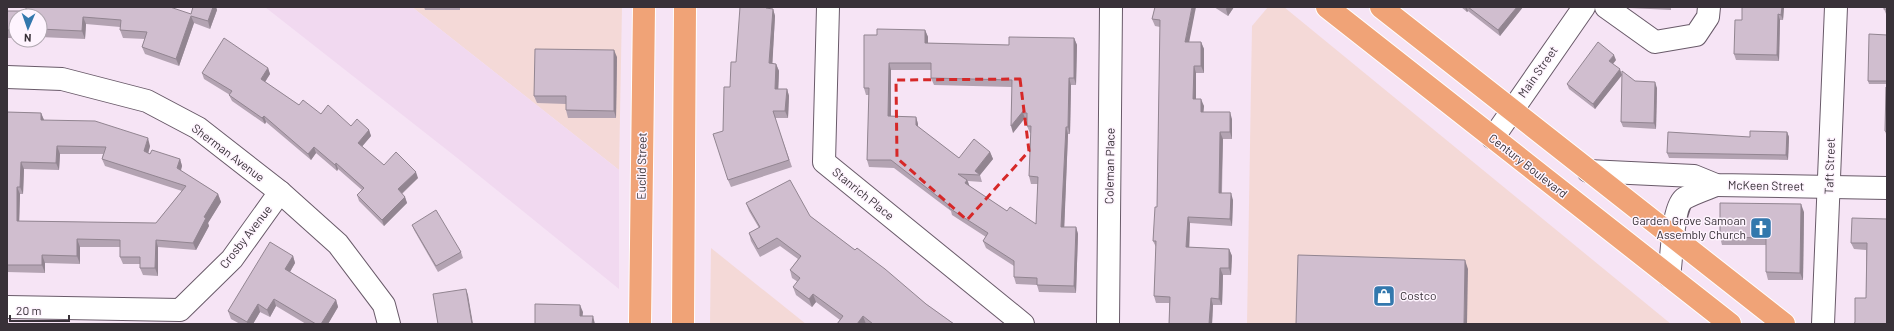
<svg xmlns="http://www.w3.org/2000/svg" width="1894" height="331" font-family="Barlow,sans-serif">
	<rect width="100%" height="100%" fill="#f6e4f5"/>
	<g fill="#f4d9d7">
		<path d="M412 7H622L619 170Z"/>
		<path d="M1268 7H1284L1671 324H1247L1252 26Z"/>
		<path d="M711 248 806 324H710Z"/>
	</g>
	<path fill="#f1d9f0" d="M265 7H412L619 170V289L456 157Z"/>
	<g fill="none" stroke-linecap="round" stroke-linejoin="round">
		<g stroke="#695a69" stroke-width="24">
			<g id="minor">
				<path d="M828 7 824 162 1023 324"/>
				<path d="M1606 7 1655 42 1696 35 1708 17 1709 7"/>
				<path d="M7 77 62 79 147 101 198 128 280 192 338 244 384 305 389 324"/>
				<path d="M1493 138 1584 7"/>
				<path d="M1588 171 1694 176 1716 185 1887 188"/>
				<path d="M1669 276C1672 260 1672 205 1685 198 1694 193 1706 189 1716 185"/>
				<path d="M7 307 180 310 232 259 280 192"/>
				<path d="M1108 324 1111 7"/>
				<path d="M1823 324 1836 7"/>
			</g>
		</g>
		<g stroke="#fff" stroke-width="24">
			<g id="major">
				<path d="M1327 7 1730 324"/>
				<path d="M1381 7 1784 324"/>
				<path d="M640 324 644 7"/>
				<path d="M683 324 685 7"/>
			</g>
		</g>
		<use href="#minor" stroke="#fff" stroke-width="22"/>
		<use href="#major" stroke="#f0a377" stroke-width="22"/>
	</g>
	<g fill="#b3a3b2" fill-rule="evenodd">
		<path d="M193 7H216L217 10 210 29 194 23 179 66 145 54 142 47 145 39 123 38 120 30V27L86 24 85 39 40 37V16H16V38H7V11L191 14Z"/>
		<path d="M424 7H460V10H425Z"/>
		<path d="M1155 7 1189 42H1201L1204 49V73H1196V99L1204 106 1203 112 1232 119V139H1223L1222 193 1233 200 1232 226 1190 223 1189 247 1229 249 1232 256 1231 275H1223L1222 305H1213L1212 324H1169V303H1156L1154 296 1156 247 1153 241 1157 207 1160 27 1155 26 1152 19Z"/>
		<path d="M1214 7H1234L1228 16Z"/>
		<path d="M1461 7H1523L1500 36 1468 11 1467 12Z"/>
		<path d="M1630 7H1675V8H1671V10L1630 8Z"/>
		<path d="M1742 7H1784L1783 20H1780L1779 61 1736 60 1734 54 1742 20Z"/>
		<path d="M1887 7V14H1886L1884 9Z"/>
		<path d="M769 8 773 9 775 16 772 64H776L779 71 778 89H787L789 96 788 118H775L792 167 731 187 728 180 723 131 730 87 736 62Z"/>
		<path d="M925 30 928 37V43L1009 45 1074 38 1077 45 1076 85H1071L1070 134H1068L1064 227H1076L1078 234 1076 293 1039 292 1037 285 1016 284 1014 277V266L986 248 983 241 986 237 952 215 951 211 894 168 869 167 867 160 869 95H866L864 88 877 35ZM891 70H931V78L934 85 1012 87 1013 133 1025 118 1026 120H1027V126L1030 133H1031L1029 176 1031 184H1038L1036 224 1007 211 969 186 968 181 982 182 980 175 993 159 990 152 959 158 918 127V124L916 117 891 116Z"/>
		<path d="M1887 35V84H1869L1868 81Z"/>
		<path d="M617 57 616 118H568L566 110V104L537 103 534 96Z"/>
		<path d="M1616 60 1613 64 1622 75 1595 109 1569 89 1567 84Z"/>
		<path d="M268 68 270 74 265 82 299 105 351 126 369 130 371 136 362 146 384 165 418 178 402 194 405 197 407 203 384 226 359 201 357 195 362 190 338 169 337 171 316 153 311 160 266 122 265 124 232 101 229 95H230L204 79 202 73Z"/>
		<path d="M1635 81 1657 88 1656 129 1623 127 1621 122Z"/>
		<path d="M1887 87V137L1885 131Z"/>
		<path d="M7 112 41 113 44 120 150 146 148 153 150 154 180 159 182 166 181 171 218 194 221 202 208 223 209 226 196 250 158 247V276L143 275 140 268V264H123L120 257V247H80V264L45 263V273L7 272ZM60 154H103L102 159 105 166 182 191 156 223 19 221 20 194H23L24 169 59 170Z"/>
		<path d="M1787 132 1789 137 1788 160 1669 158 1667 153Z"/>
		<path d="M746 203 810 216 926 304 954 324H866L840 320 816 302 812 307 796 295 793 287 798 282 792 278 790 270 798 259 780 246 760 257 751 241 749 233 759 228 749 211Z"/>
		<path d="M1804 212 1803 280H1768L1766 272V245H1722L1720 237Z"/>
		<path d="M1887 219 1866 298V250L1854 249 1851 243Z"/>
		<path d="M412 225 461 252 463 258 438 272 414 230Z"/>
		<path d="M293 256 295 263 290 272 336 300 338 307 328 324H306L276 306 270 317 260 312 253 324H240L231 319 228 311Z"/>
	</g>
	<g fill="#928591">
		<path d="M213 7H216L217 10 210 29 208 21Z"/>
		<path d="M1192 7H1196L1188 48 1185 42Z"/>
		<path d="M1227 7H1234L1228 16 1226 9Z"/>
		<path d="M1465 7H1466L1468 11 1467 12Z"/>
		<path d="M1517 7H1523L1500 36 1498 30Z"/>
		<path d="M1782 7H1784L1783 20 1781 15Z"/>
		<path d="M773 9 775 16 772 71 769 63Z"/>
		<path d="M1778 14 1780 20 1779 61 1777 55Z"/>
		<path d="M191 16 194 23 179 66 176 59Z"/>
		<path d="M83 17 86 24 85 39 82 31Z"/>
		<path d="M925 30 928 37V50L925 43Z"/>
		<path d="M1074 38 1077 45 1076 85 1074 78Z"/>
		<path d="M1201 42 1204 49V73L1201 66Z"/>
		<path d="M614 50 617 57 616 118 614 111Z"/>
		<path d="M1614 55 1616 60 1611 66 1609 61Z"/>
		<path d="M889 63 891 70V123L888 116Z"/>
		<path d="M776 64 779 71 778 96 775 89Z"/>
		<path d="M1194 66 1196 73V106L1193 99Z"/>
		<path d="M268 68 270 74 263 85 261 79Z"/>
		<path d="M1620 69 1622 75 1595 109 1593 104Z"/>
		<path d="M1069 78 1071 85 1070 134 1068 127Z"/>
		<path d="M1655 82 1657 88 1656 129 1654 123Z"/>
		<path d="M787 89 789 96 788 118 785 111Z"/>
		<path d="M1201 99 1204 106 1203 118 1201 112Z"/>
		<path d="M1024 110 1023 113 1025 118 1013 133 1011 126Z"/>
		<path d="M1230 112 1232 119V139L1230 132Z"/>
		<path d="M41 113 44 120H41Z"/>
		<path d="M264 116 266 122 265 124 262 118Z"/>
		<path d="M916 117 918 124V132L916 125Z"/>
		<path d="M1066 127 1068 134 1064 234 1061 227Z"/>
		<path d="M369 130 371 136 360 149 358 143Z"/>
		<path d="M1220 132 1223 139 1221 200 1219 193Z"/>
		<path d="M1787 132 1789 137 1788 160 1786 155Z"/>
		<path d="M148 138 150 146 147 158 144 151Z"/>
		<path d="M57 146 60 154 59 170 56 163Z"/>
		<path d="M314 147 316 153 311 160 308 154Z"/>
		<path d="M990 152 993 159 980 175 975 171Z"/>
		<path d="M180 159 182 166 179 175 177 168Z"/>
		<path d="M21 162 24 169 23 194 20 187Z"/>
		<path d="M336 163 338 169 337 171 335 165Z"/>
		<path d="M416 172 418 178 400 195 398 189Z"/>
		<path d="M967 180 970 187 965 183Z"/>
		<path d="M17 187 20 194 19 228 17 221Z"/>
		<path d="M1231 193 1233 200 1232 226 1230 219Z"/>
		<path d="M218 194 221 202 208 223 209 226 196 250 193 243 204 217Z"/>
		<path d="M405 197 407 203 384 226 382 220Z"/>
		<path d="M1801 204 1804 212 1803 280 1800 273Z"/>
		<path d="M1188 217 1190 223 1189 254 1186 247Z"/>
		<path d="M1076 227 1078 234 1076 293 1074 286Z"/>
		<path d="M77 239 80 247V264L77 256Z"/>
		<path d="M156 240 158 247V276L155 268Z"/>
		<path d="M1229 249 1232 256 1231 275 1229 268Z"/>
		<path d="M42 255 45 263V273L42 265Z"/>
		<path d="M293 256 295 263 287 277 285 269Z"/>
		<path d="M1465 260 1468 269 1467 324H1464Z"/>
		<path d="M1220 268 1223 275 1222 305 1219 299Z"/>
		<path d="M466 289 468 295 473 324H472Z"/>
		<path d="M813 294 816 302 812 307 809 299Z"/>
		<path d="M1211 298 1213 305 1212 324H1209Z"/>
		<path d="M274 299 276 306 270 317 267 310Z"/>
		<path d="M336 300 338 307 328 324H321Z"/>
		<path d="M258 304 260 312 253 324H247V322Z"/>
		<path d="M580 305 583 312 582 323 580 316Z"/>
		<path d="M593 316 595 324H592Z"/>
		<path d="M863 316 866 324H857Z"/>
	</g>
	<g fill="#d0becf" stroke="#928591" fill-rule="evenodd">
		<path d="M26 7H170L191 14 193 7H213L208 21 191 16 176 59 142 47 147 32 120 30 121 20 83 17 82 31 40 29V16H16V30H7V11H26Z"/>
		<path d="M740 7H766V8L773 9 769 63 776 64 775 89H787L785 111H773L789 160 728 180 713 134 723 131 724 87H730L731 62H736Z"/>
		<path d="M1155 7H1192L1185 42H1201V66H1194L1193 99H1201V112H1230V132H1220L1219 193H1231L1230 219 1188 217 1186 247 1229 249V268H1220L1219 299 1211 298 1209 324H1169L1170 297 1154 296 1156 241H1153L1155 207H1157L1160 20 1152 19Z"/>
		<path d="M1468 7H1517L1498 30Z"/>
		<path d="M1742 7H1782L1781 15 1778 14 1777 55 1734 54 1735 20H1742Z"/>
		<rect x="1884" y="7" width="3" height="2"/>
		<path d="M877 29 925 30V43L1009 45V37L1074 38V78H1069L1068 127H1066L1061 227H1076L1074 286 1037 285V278L1014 277V261L983 241 988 233 949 208 950 206 891 160H867L869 88H864V35H877ZM889 63H931V78L1012 80 1011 126 1024 110 1023 113H1027V126H1031L1029 176 1038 177 1036 224 1010 207 1007 211 965 183 967 180 958 174 980 175 975 171 990 152 974 139 959 158 916 125V117L888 116Z"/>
		<path d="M1869 34 1887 35V81H1868Z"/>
		<path d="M224 38 268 68 261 79 299 105 303 100 321 114 328 105 351 126 357 119 369 130 358 143 384 165 396 152 416 172 398 189 405 197 382 220 357 195 364 188 336 163 335 165 314 147 308 154 264 116 262 118 229 95 232 91 202 73Z"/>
		<path d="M1598 42 1614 55 1609 61 1620 69 1593 104 1567 84Z"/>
		<path d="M535 49 614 50V111L566 110V96H534Z"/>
		<path d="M1622 71 1635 81 1655 82 1654 123 1621 122Z"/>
		<path d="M1886 87H1887V132L1885 131Z"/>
		<path d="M7 112 41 113V120L95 121 148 138 144 151 150 154 152 150 180 159 177 168 218 194 204 217 206 218 193 243 156 240 155 268H140V257H120V240L77 239V256L42 255V265H7ZM57 146 106 147 102 159 186 186 156 223 17 221V187H20L21 162 56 163Z"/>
		<path d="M1750 131 1787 132 1786 155 1667 153 1668 132 1750 137Z"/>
		<path d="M790 180 810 216 855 250 857 248 885 269 926 304 954 324H873L863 316 857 324H837L843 316 813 294 809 299 793 287 800 278 790 270 801 256 777 238 758 249 749 233 760 227 746 203Z"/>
		<path d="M1720 203 1801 204 1800 273 1766 272V238L1720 237Z"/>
		<path d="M436 210 461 252 436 266 412 225Z"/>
		<path d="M1852 218 1887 219V324H1854L1855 322V298H1866L1867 243H1851Z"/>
		<path d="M270 242 293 256 285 269 336 300 321 324H316L274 299 267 310 258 304 247 322 228 311Z"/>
		<path d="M1298 255 1465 260 1464 324H1296Z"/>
		<path d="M466 289 472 324H438L433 294Z"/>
		<path d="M535 304 580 305V316H593L592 324H535Z"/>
	</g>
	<path fill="none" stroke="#d62828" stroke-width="3" stroke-dasharray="8 5" stroke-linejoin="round" d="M1020 79 1029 151 967 220 897 158 896 80Z"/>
	<defs>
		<g id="church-square" transform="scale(1.15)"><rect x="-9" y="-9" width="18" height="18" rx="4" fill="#3378ad" stroke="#fef4fe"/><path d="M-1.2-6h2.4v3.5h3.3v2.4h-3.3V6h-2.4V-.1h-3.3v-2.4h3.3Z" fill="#fff"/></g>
		<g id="shop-square" transform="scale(1.15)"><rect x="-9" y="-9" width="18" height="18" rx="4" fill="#3378ad" stroke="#fef4fe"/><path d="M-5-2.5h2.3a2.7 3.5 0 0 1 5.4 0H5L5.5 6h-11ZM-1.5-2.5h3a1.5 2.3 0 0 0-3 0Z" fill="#fff"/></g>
	</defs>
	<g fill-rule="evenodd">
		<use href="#church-square" x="1761" y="228"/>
		<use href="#shop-square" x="1384" y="296"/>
	</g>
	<g text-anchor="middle" stroke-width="3" stroke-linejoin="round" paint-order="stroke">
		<g font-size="12" fill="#383138" stroke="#fef4fe">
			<text transform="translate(1538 72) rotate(-55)" y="4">Main Street</text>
			<text transform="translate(228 153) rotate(37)" y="4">Sherman Avenue</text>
			<text transform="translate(642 166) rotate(-89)" y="4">Euclid Street</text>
			<text transform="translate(1110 166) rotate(-89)" y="4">Coleman Place</text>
			<text transform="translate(1528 166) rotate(38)" y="4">Century Boulevard</text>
			<text transform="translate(1830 166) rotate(-88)" y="4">Taft Street</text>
			<text transform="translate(1766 186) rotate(1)" y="4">McKeen Street</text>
			<text transform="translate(863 194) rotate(39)" y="4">Stanrich Place</text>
			<text transform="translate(246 237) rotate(-52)" y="4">Crosby Avenue</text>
		</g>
		<g font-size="12" fill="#383138" stroke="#fef4fe" text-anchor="end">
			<text x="1746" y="225">Garden Grove Samoan<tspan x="1746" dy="14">Assembly Church</tspan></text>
			<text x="1400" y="300" text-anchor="start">Costco</text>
		</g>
	</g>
	<rect width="1894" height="331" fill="none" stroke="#383138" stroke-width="16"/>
	<g transform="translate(28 28) rotate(182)"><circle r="19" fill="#fef4fe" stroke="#afa6af"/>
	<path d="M0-3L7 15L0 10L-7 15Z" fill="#3378ad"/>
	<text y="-6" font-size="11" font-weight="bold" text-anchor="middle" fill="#383138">N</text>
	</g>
	<path d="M10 315v6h59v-6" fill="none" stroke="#383138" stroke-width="2"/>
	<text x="16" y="315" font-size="12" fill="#383138" stroke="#fef4fe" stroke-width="3" paint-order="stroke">20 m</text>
</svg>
